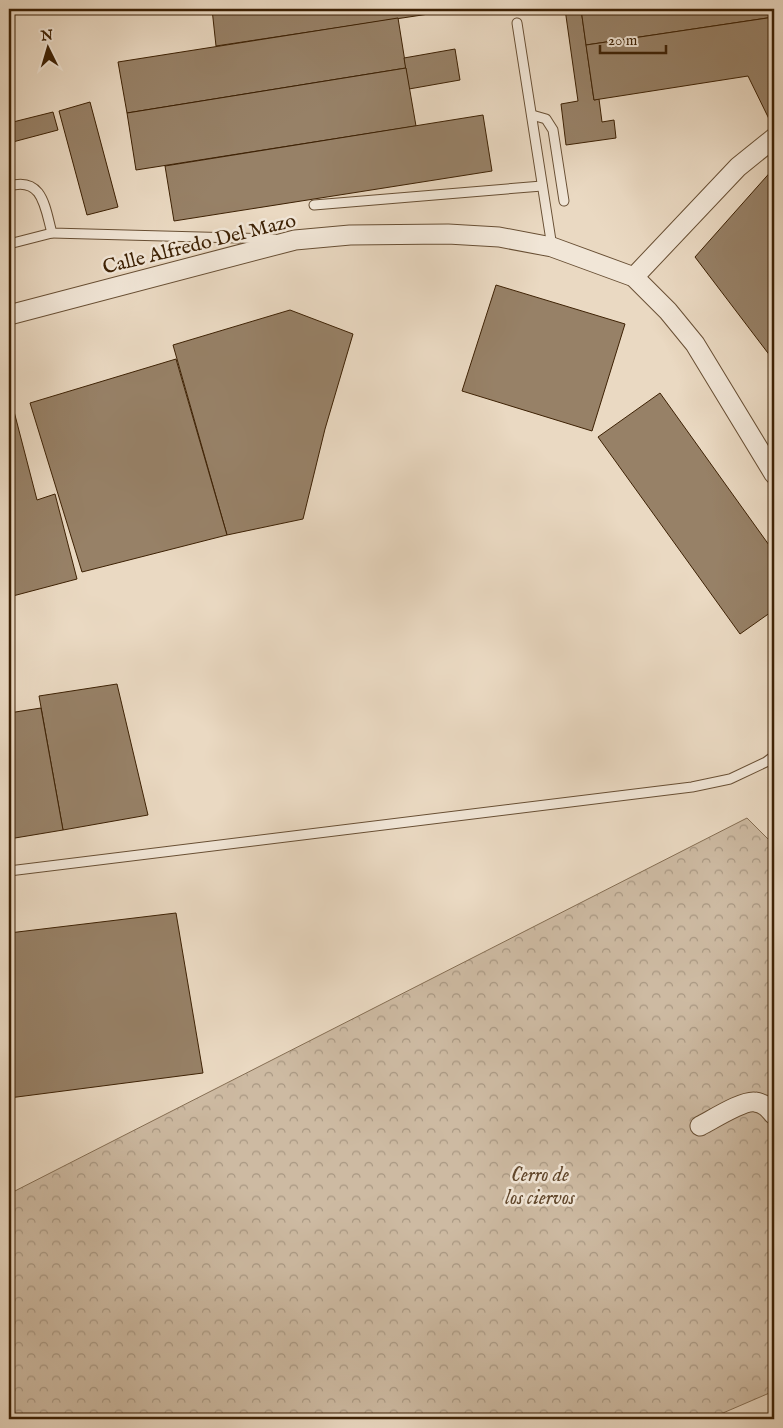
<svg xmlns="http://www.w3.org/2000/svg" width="783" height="1428" font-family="'IM FELL English',serif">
	<defs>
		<pattern id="forest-crowns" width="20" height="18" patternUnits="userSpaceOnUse" patternTransform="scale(1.25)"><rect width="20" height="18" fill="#cdbaa2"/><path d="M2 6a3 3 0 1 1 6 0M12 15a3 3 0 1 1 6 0" fill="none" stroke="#a89782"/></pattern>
	</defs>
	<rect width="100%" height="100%" fill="#ead9c2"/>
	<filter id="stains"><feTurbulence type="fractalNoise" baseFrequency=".004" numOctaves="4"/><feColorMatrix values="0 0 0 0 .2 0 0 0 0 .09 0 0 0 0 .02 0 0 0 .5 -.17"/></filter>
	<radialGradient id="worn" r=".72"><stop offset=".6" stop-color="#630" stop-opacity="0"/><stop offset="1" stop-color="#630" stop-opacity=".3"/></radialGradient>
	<path fill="url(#forest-crowns)" stroke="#856e53" d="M747 818 774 845V1391L709 1419H9V1194Z"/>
	<g fill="#978167" stroke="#3d2104">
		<path d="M212 9H462L216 46Z"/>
		<path d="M565 9H581L594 100 599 99 602 122 614 120 616 138 566 145 561 104 578 101Z"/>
		<path d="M581 9H774V17L586 45Z"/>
		<path d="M774 17V121L771 123 748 76 594 100 586 45Z"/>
		<path d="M398 18 406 68 127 113 118 62Z"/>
		<path d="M455 49 460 80 409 89 404 58Z"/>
		<path d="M406 68 416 126 136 170 127 113Z"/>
		<path d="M90 102 118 207 87 215 59 111Z"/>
		<path d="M53 112 58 130 9 143V123Z"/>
		<path d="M483 115 492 171 174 221 165 166Z"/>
		<path d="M774 168V361L695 257Z"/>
		<path d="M496 285 625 324 592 431 462 391Z"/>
		<path d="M290 310 353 334 325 429 303 519 227 535 173 345Z"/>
		<path d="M176 359 227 535 82 572 30 403Z"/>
		<path d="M9 392 37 500 55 494 77 579 9 597Z"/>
		<path d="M660 393 774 552V610L740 634 598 437Z"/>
		<path d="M117 684 148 815 63 830 39 696Z"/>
		<path d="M41 708 63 830 9 839V713Z"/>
		<path d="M176 913 203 1073 9 1098V933Z"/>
	</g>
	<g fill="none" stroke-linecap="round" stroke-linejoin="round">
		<g stroke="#684f34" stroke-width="11">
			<g id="lane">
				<path d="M517 23 552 247"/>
				<path d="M532 115 546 119 553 130 564 201"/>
				<path d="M9 186C43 176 45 208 52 233L275 239"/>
				<path d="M314 205 542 186"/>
				<path d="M9 244 52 233"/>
				<path d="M9 871 692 787 730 779 766 762 774 756"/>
			</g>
		</g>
		<g stroke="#684f34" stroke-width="21">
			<g id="street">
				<path d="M634 277 738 167 774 138"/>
				<path d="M9 315 295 240 350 235 448 234 499 237 552 247 634 277 668 311 695 344 774 474"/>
				<path d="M700 1126C712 1120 743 1100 755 1102 764 1103 769 1109 774 1115"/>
			</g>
		</g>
		<use href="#lane" stroke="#f1e6d7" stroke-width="9"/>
		<use href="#street" stroke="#f1e6d7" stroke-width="19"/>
	</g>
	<g text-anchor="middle" stroke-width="5" stroke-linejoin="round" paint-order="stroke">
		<g font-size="20" fill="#3d2104" stroke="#f1e6d7">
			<text transform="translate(199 243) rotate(-14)" y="7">Calle Alfredo Del Mazo</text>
		</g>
		<g font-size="20" font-style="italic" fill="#61472c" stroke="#f1e6d7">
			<text x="540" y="1181">Cerro de<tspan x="540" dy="23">los ciervos</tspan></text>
		</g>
	</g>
	<rect width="783" height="1428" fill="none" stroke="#ead9c2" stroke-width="30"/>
	<rect x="10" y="10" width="763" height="1408" fill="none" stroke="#3d2104" stroke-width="2.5"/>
	<rect x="15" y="15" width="753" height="1398" fill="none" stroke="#3d2104"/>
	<g transform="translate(48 48) rotate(355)" stroke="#f1e6d7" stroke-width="4" paint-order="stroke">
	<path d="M0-4L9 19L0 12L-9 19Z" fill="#3d2104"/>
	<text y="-8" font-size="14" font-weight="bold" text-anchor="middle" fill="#3d2104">N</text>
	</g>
	<path d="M600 45v8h66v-8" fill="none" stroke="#3d2104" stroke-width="2.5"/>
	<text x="608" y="45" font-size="15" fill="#3d2104" stroke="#f1e6d7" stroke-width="4" paint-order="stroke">20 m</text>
	<rect width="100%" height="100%" filter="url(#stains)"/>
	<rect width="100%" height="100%" fill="url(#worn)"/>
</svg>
